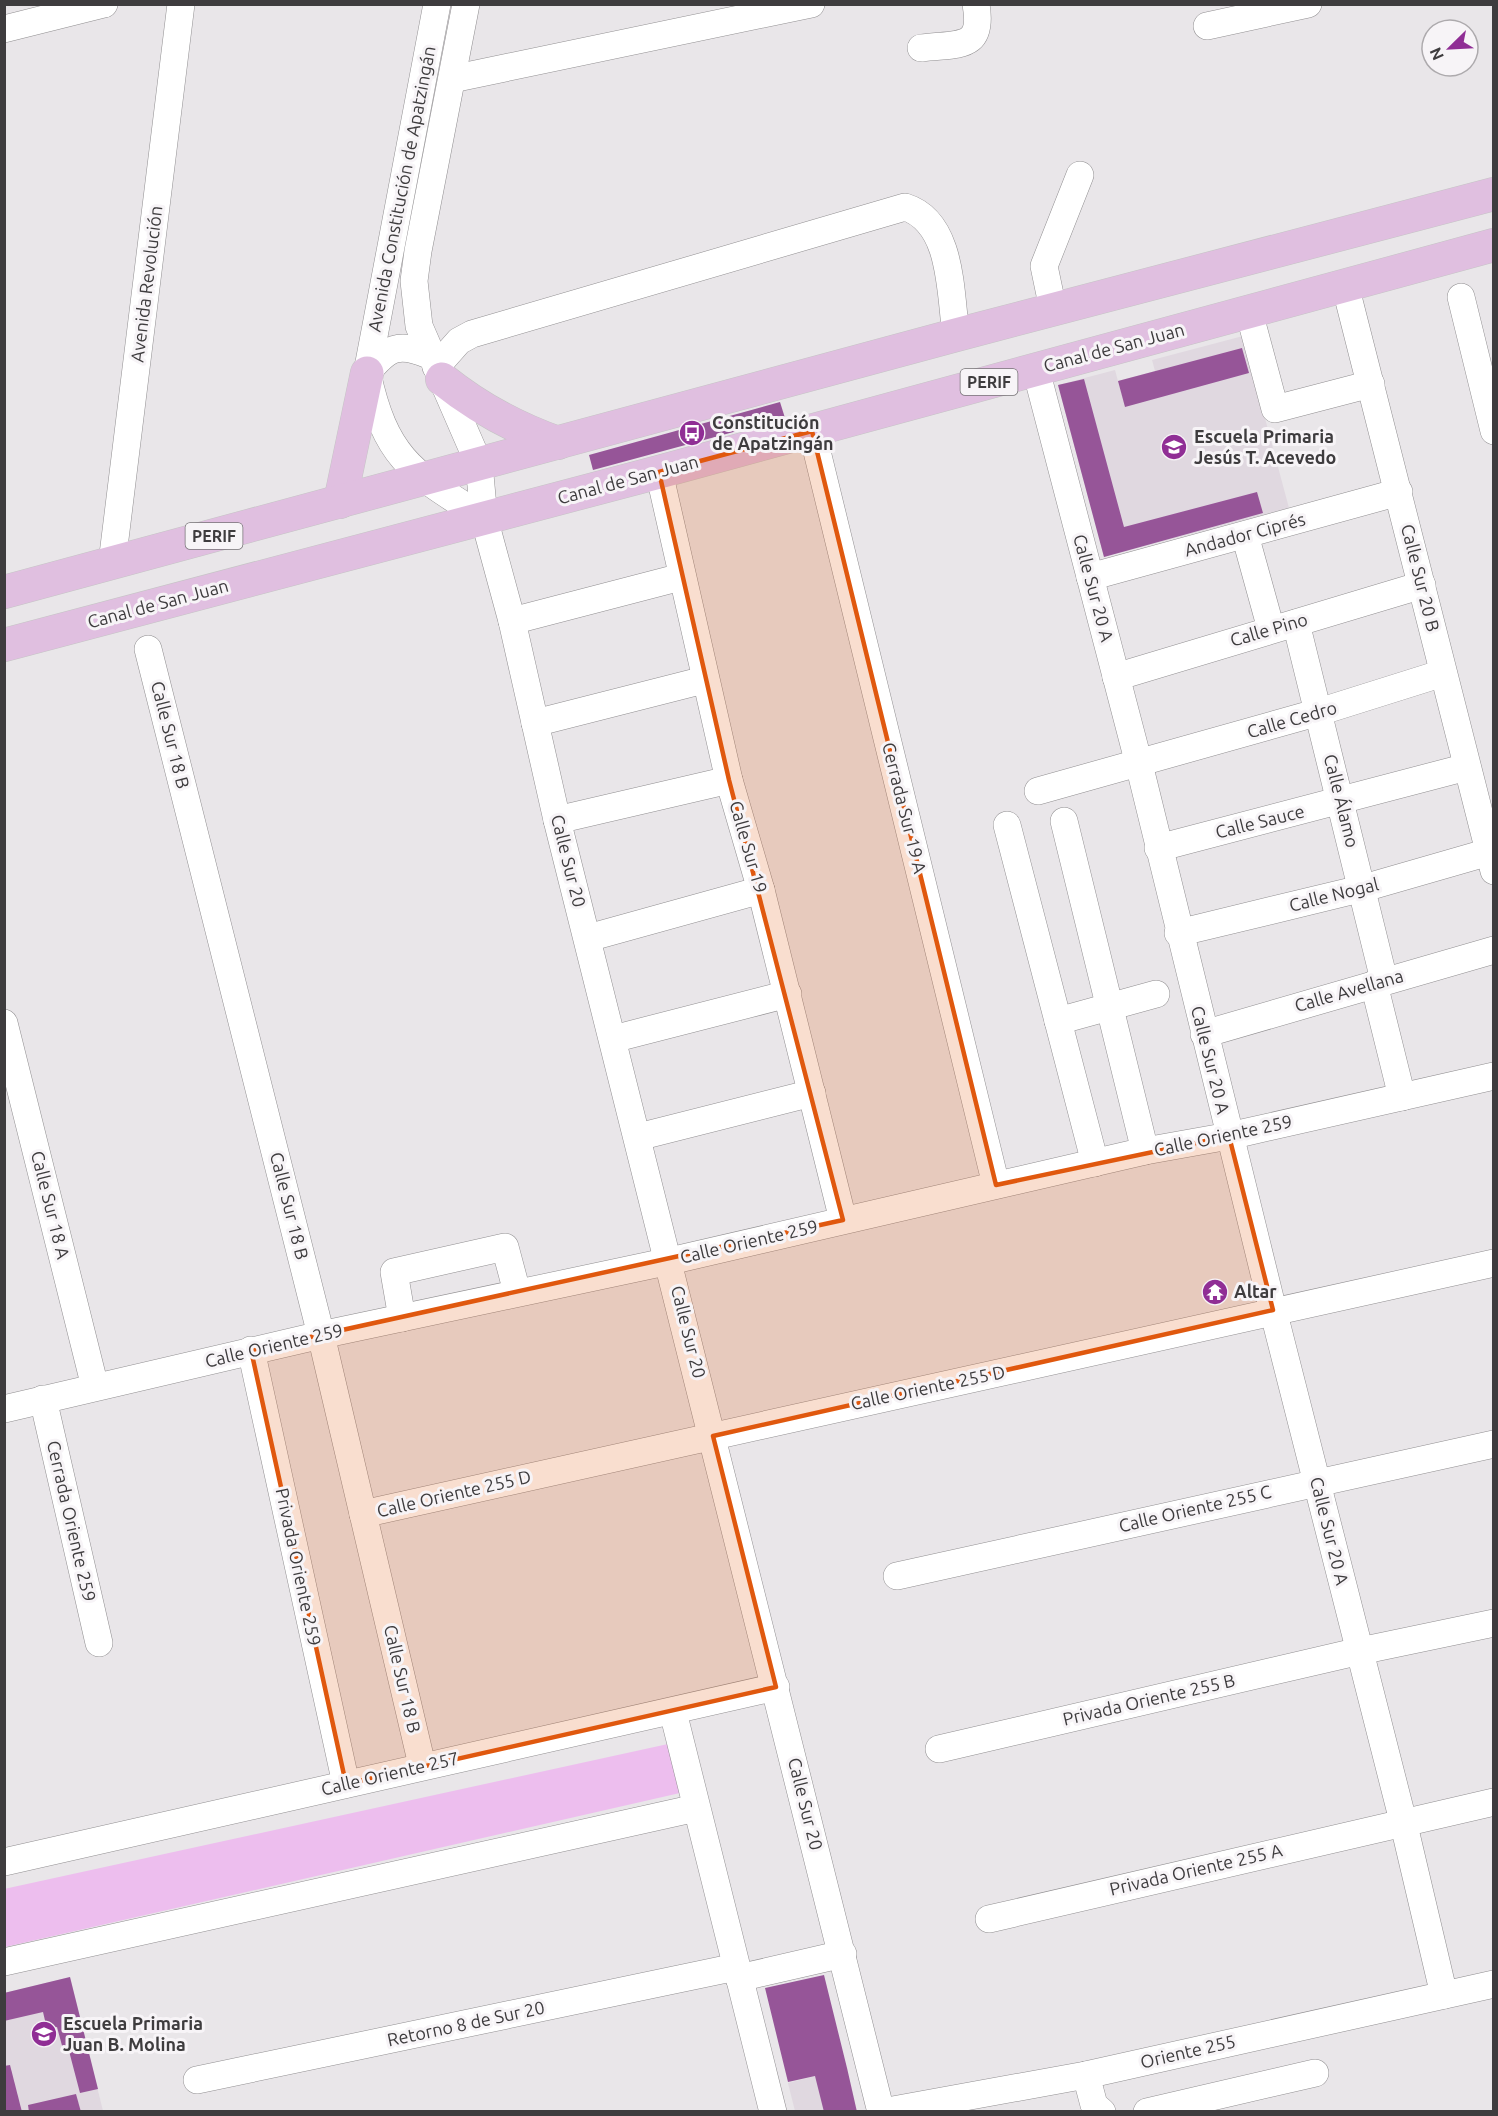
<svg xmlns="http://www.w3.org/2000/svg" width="1498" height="2116" font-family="Ubuntu,sans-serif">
	<rect width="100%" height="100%" fill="#e9e6e9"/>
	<g fill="#e0d8e0">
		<path d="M1243 336 1289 508 1104 557 1058 385 1115 370 1118 381 1155 371 1152 360Z"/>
		<path d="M70 1977 103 2111H5L4 1993Z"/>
		<path d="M847 2068 857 2111H795L788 2083Z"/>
	</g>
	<path fill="#edbeee" d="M668 1744 680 1793 5 1947 4 1889Z"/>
	<g fill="#965598">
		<path d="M1242 348 1249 373 1125 407 1118 381Z"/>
		<path d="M1084 379 1124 527 1257 492 1263 513 1104 557 1058 385Z"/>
		<path d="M780 402 785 418 593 470 589 455Z"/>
		<path d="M824 1975 847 2068 857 2112H824L815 2076 788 2082 765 1988Z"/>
		<path d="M70 1977 98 2089 80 2093 69 2051 64 2053 57 2027 47 2029 43 2012 4 2021V1993Z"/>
		<path d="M10 2065 22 2112H4V2066Z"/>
		<path d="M76 2094 81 2112H29L28 2105Z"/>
	</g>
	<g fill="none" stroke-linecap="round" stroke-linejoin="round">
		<g stroke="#918f91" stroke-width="28">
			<g id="minor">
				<path d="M437 4 367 373C386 460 413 473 484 518"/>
				<path d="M466 4 418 251 414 281 419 326 479 464 484 518 512 621 557 820 881 2112"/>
				<path d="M1207 26 1308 4"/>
				<path d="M4 29 104 4"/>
				<path d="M921 48C958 43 984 51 976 4"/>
				<path d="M452 79 811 4"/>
				<path d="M1345 285 1494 871"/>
				<path d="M1461 297 1494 431"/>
				<path d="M1053 309 1044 266 1080 175"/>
				<path d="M1249 312 1275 409 1371 384"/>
				<path d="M436 367 459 341 472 334 905 207C953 222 950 293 956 335"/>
				<path d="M1036 370 1139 764 1273 1310 1403 1821 1444 1995"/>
				<path d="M367 373C388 347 398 342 429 355"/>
				<path d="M812 431 996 1185"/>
				<path d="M659 472 729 780 761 890 843 1220"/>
				<path d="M1245 535 1271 629"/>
				<path d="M112 563 181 4"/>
				<path d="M1090 577 1399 492"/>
				<path d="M512 621 681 577"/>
				<path d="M1296 623 1384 980"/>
				<path d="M148 649 321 1335 422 1765"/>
				<path d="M1116 677 1422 585"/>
				<path d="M535 723 704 680"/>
				<path d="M1038 791 1319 712 1443 673"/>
				<path d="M557 820 729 780"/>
				<path d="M1064 821 1145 1151"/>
				<path d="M1007 825 1095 1163"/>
				<path d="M1158 848 1467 767"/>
				<path d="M1178 933 1364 888 1489 852"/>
				<path d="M588 938 761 890"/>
				<path d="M1374 984 1402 1097"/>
				<path d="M1058 1021 1156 994"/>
				<path d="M4 1023 95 1387"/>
				<path d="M1204 1034 1494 950"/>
				<path d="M613 1039 788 994"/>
				<path d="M638 1137 812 1093"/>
				<path d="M402 1318 394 1272 505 1247 517 1292"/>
				<path d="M251 1350 346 1784"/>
				<path d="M43 1399 99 1643"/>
				<path d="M4 1409 321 1335 670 1261 1145 1151 1229 1136 1494 1076"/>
				<path d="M363 1514 1494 1263"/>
				<path d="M897 1576 1494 1444"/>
				<path d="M673 1712 773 2112"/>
				<path d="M939 1749 1360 1651 1494 1623"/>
				<path d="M4 1862 776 1687"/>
				<path d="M989 1919 1494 1802"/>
				<path d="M4 1962 696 1808"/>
				<path d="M739 1978 843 1954"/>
				<path d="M1086 2075 1094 2105 1102 2112"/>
				<path d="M197 2080 736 1967"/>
				<path d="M882 2112 1086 2075 1494 1984"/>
				<path d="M1147 2112 1315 2073"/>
			</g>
		</g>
		<g stroke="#c5c4c5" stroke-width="34">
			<g id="major">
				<path d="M442 379C478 408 515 428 558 443"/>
				<path d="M340 502 367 373"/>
				<path d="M4 592 956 335 1494 194"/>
				<path d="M4 645 659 472 1494 245"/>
			</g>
		</g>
		<use href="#minor" stroke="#fff" stroke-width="27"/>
		<use href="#major" stroke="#e0bfe0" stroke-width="33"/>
	</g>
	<path fill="#e0580e" fill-opacity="0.2" stroke="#e0580e" stroke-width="4.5" stroke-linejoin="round" d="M812 431 996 1185 1229 1136 1273 1310 713 1436 776 1687 346 1784 251 1350 843 1220 729 780 659 472Z"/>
	<defs>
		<g id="bus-disc" transform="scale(1.35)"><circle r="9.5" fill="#902e95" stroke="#f7f4f7"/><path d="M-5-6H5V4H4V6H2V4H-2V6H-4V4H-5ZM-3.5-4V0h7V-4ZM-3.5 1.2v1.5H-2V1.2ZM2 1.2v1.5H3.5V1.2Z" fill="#fff"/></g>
		<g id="school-disc" transform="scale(1.35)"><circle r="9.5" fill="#902e95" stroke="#f7f4f7"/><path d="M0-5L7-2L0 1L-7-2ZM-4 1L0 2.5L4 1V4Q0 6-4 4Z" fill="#fff"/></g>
		<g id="temple-disc" transform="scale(1.35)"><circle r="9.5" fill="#902e95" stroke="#f7f4f7"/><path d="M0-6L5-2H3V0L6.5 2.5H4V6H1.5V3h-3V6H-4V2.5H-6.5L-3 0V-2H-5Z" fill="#fff"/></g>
	</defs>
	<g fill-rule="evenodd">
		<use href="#bus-disc" x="692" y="433"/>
		<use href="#school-disc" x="1174" y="447"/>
		<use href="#temple-disc" x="1215" y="1292"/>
		<use href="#school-disc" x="44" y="2034"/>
	</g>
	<g text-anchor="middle" stroke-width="6" stroke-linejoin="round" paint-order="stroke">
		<g fill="#f7f4f7" stroke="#767376" stroke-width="1.5">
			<rect x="960.5" y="369" width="57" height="26" rx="4.5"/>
			<rect x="185.5" y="523" width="57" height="26" rx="4.5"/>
		</g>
		<g font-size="16" font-weight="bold" fill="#3e3c3e">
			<text x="989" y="388">PERIF</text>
			<text x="214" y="542">PERIF</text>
		</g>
		<g font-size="18" fill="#3e3c3e" stroke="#f7f4f7">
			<text transform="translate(402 189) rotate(-79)" y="6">Avenida Constitución de Apatzingán</text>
			<text transform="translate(147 284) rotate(-83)" y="6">Avenida Revolución</text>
			<text transform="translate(1114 348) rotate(-15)" y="6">Canal de San Juan</text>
			<text transform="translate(628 480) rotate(-15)" y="6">Canal de San Juan</text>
			<text transform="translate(1245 535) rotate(-15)" y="6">Andador Ciprés</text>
			<text transform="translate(1420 578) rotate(76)" y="6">Calle Sur 20 B</text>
			<text transform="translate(1093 588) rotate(75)" y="6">Calle Sur 20 A</text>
			<text transform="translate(158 604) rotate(-15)" y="6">Canal de San Juan</text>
			<text transform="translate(1269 630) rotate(-16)" y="6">Calle Pino</text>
			<text transform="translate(1292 720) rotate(-16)" y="6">Calle Cedro</text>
			<text transform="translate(170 735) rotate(76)" y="6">Calle Sur 18 B</text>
			<text transform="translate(1341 801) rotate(76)" y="6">Calle Álamo</text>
			<text transform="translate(904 808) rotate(76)" y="6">Cerrada Sur 19 A</text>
			<text transform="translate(1260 822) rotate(-14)" y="6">Calle Sauce</text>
			<text transform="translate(748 847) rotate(74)" y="6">Calle Sur 19</text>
			<text transform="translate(568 861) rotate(76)" y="6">Calle Sur 20</text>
			<text transform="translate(1334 895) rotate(-14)" y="6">Calle Nogal</text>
			<text transform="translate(1349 991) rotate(-16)" y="6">Calle Avellana</text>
			<text transform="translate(1210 1060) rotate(76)" y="6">Calle Sur 20 A</text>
			<text transform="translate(1223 1136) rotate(-12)" y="6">Calle Oriente 259</text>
			<text transform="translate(50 1205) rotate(76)" y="6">Calle Sur 18 A</text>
			<text transform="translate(289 1206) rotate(76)" y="6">Calle Sur 18 B</text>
			<text transform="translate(749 1242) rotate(-13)" y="6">Calle Oriente 259</text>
			<text transform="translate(688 1332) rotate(76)" y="6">Calle Sur 20</text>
			<text transform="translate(274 1346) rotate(-13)" y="6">Calle Oriente 259</text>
			<text transform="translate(928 1388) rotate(-12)" y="6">Calle Oriente 255 D</text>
			<text transform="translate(454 1494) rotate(-13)" y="6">Calle Oriente 255 D</text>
			<text transform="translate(1195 1509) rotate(-13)" y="6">Calle Oriente 255 C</text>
			<text transform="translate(71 1521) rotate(77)" y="6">Cerrada Oriente 259</text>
			<text transform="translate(1329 1531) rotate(76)" y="6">Calle Sur 20 A</text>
			<text transform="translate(298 1567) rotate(78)" y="6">Privada Oriente 259</text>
			<text transform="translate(402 1679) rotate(77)" y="6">Calle Sur 18 B</text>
			<text transform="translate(1149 1700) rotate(-13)" y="6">Privada Oriente 255 B</text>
			<text transform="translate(390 1774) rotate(-13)" y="6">Calle Oriente 257</text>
			<text transform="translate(805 1804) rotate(76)" y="6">Calle Sur 20</text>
			<text transform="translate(1196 1870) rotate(-13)" y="6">Privada Oriente 255 A</text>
			<text transform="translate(466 2024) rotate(-12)" y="6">Retorno 8 de Sur 20</text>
			<text transform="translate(1188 2052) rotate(-13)" y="6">Oriente 255</text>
		</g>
		<g font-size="18" font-weight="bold" fill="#3e3c3e" stroke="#f7f4f7" text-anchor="start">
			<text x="712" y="429">Constitución<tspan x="712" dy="21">de Apatzingán</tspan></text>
			<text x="1194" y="443">Escuela Primaria<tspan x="1194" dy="21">Jesús T. Acevedo</tspan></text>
			<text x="1234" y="1298">Altar</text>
			<text x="63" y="2030">Escuela Primaria<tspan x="63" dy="21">Juan B. Molina</tspan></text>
		</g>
	</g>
	<rect width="1498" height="2116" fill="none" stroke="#3e3c3e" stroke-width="12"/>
	<g transform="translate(1450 48) rotate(246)"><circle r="28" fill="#f7f4f7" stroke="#adaaad" stroke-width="1.5"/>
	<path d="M0-4.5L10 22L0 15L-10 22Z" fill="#902e95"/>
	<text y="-9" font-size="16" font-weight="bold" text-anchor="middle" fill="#3e3c3e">N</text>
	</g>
</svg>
